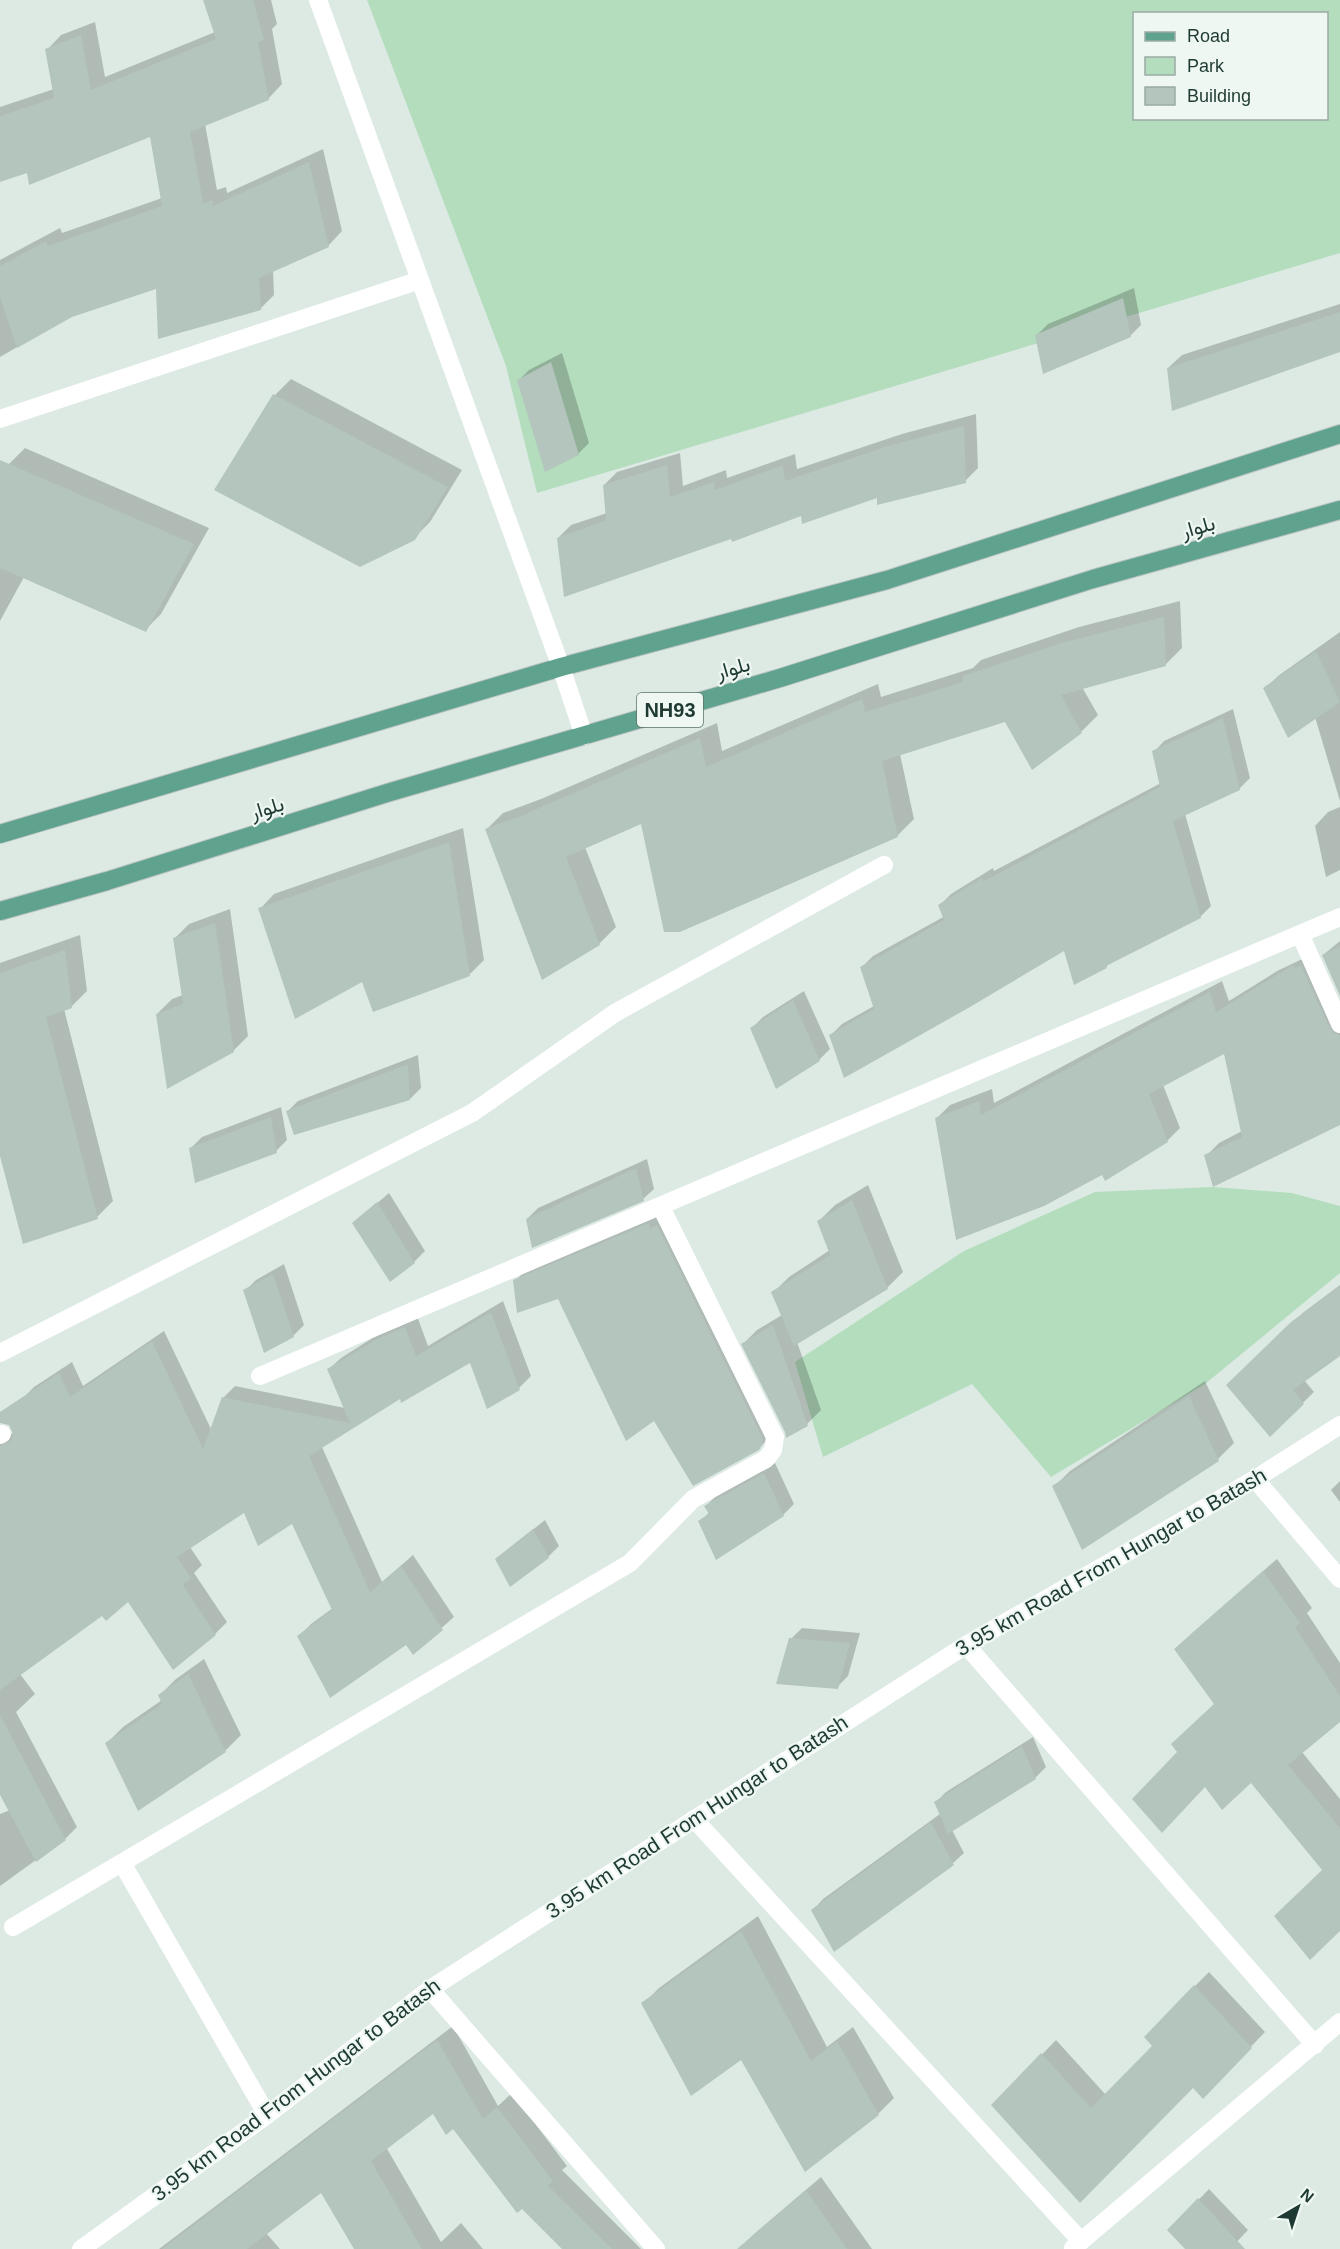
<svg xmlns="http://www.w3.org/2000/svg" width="1340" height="2249" font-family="Arial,Vazirmatn,sans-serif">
	<rect width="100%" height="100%" fill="#ddeae4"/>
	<g fill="#b4ddbe" fill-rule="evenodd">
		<path d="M367 0H1340V253L537 493 506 366ZM1134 14H1326V118H1134Z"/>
		<path d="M1213 1187 1292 1193 1340 1206V1273L1205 1384 1051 1477 972 1384 823 1457 795 1362 964 1251 1095 1192Z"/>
	</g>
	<g fill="#0003">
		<path d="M205 0H271L277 24 272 29 282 84 268 99 205 124 217 190 226 187 227 193 323 149 342 231 328 246 273 270 274 295 260 309 157 287 71 316 0 357V260L60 228 62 233 162 198 151 134 0 180V107L54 89 47 50 61 35 95 22 105 77 215 32Z"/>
		<path d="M1134 288 1141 325 1130 336 1037 335 1048 324Z"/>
		<path d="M1340 304V350L1168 368 1182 355Z"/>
		<path d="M562 353 589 443 578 454 518 381 529 370Z"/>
		<path d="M291 379 462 470 430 522 414 538 216 489 275 395Z"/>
		<path d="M976 414 978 468 965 481 878 496 803 514 733 537 558 538 571 525 607 513 604 485 617 472 680 453 683 486 726 470 727 478 795 454 797 469 902 434Z"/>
		<path d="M25 448 209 528 161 614 145 630 24 577 0 621V481L9 464Z"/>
		<path d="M1180 601 1182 648 1165 665 1082 687 1098 715 1081 732 1005 720 900 754 914 819 897 836 642 822 585 847 616 927 599 944 487 829 503 813 541 799 717 723 722 751 878 684 881 697 973 668 981 660 1079 627Z"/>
		<path d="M1340 632V801L1315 717 1265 689 1278 676Z"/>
		<path d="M1233 709 1250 778 1239 789 1185 814 1211 906 1200 917 1111 962 1106 967 1065 949 831 1035 842 1024 874 1006 862 967 873 956 945 916 940 905 951 894 993 868 994 871 1161 783 1154 752 1164 741Z"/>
		<path d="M1340 807V870L1326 877 1315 826 1328 812Z"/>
		<path d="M463 828 484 960 470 974 363 980 260 909 274 894Z"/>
		<path d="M230 909 248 1036 233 1051 157 1014 172 999 183 995 174 939 189 924Z"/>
		<path d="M80 935 87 991 71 1007 64 1009 113 1201 97 1217 0 1150V963Z"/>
		<path d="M1340 941V993L1323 955Z"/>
		<path d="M1315 953 1340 1010V1123L1206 1156 1219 1143 1242 1131 1225 1052 1163 1085 1180 1128 1167 1141 1103 1172 937 1118 950 1105 992 1089 994 1103 1222 981 1229 1001 1277 971Z"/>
		<path d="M804 991 830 1049 819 1060 752 1028 763 1017Z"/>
		<path d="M418 1055 421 1088 410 1099 288 1111 298 1101Z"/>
		<path d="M281 1107 287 1140 276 1151 191 1148 202 1137Z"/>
		<path d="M647 1159 654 1189 643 1199 527 1219 538 1208Z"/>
		<path d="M868 1185 903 1272 887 1288 797 1342 821 1410 807 1424 743 1344 757 1330 782 1315 773 1293 789 1277 830 1250 819 1221 835 1205Z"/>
		<path d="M389 1193 425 1251 414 1262 354 1223Z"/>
		<path d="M660 1213 769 1438 758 1449 655 1419 559 1298 515 1281 526 1270Z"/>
		<path d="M284 1264 304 1325 293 1336 245 1291 256 1280Z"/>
		<path d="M1340 1285V1354L1304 1380 1314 1392 1270 1435 1228 1385 1304 1312Z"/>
		<path d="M503 1301 531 1376 519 1388 471 1360 400 1396 322 1447 382 1582 413 1555 454 1617 413 1653 407 1643 299 1636 311 1624 333 1608 293 1521 244 1511 190 1547 202 1565 194 1573 227 1622 215 1634 129 1600 102 1613 20 1674 35 1694 16 1712 77 1827 65 1839 0 1886V1814L10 1810 0 1792V1441L10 1434 15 1433 22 1399 34 1387 72 1362 83 1386 164 1331 212 1431 223 1398 235 1386 345 1408 329 1369 341 1358 390 1327 417 1316 428 1346Z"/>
		<path d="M1205 1381 1234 1443 1218 1459 1054 1487 1070 1471Z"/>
		<path d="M775 1463 794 1504 783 1515 700 1521 710 1512 706 1506 717 1495Z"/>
		<path d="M1340 1481V1502L1331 1490Z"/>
		<path d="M545 1520 559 1546 548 1557 496 1559Z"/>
		<path d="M1277 1559 1312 1608 1307 1613 1340 1663V1721L1302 1752 1340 1799V1929L1324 1870 1251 1781 1179 1752 1216 1703 1190 1635Z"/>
		<path d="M802 1628 860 1633 848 1676 837 1687 791 1639Z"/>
		<path d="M204 1659 241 1735 225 1751 107 1743 123 1727 162 1700 160 1695 176 1679Z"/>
		<path d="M1033 1737 1046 1767 1035 1778 952 1830 964 1853 953 1863 835 1950 813 1910 823 1899 940 1814 935 1803 946 1792Z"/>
		<path d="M758 1916 827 2047 853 2027 894 2098 878 2114 805 2169 741 2058 643 2004 659 1988Z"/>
		<path d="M1209 1972 1265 2032 1203 2097 1193 2086 1080 2200 993 2105 1056 2040 1106 2095 1155 2046 1195 1986Z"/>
		<path d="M453 2026 498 2106 512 2093 567 2166 562 2170 641 2249H564L454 2127 434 2112 386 2147 441 2242 461 2223 483 2249H355L322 2191 266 2233 280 2249H159Z"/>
		<path d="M821 2177 872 2249H739L753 2235Z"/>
		<path d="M1209 2189 1248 2230 1230 2249H1187L1169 2230Z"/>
	</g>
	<g fill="#b3c5bd">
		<path d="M203 0H253L264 40 258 42 269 100 190 132 203 203 213 200V206L309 162 329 247 259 278 261 310 158 339 156 289 72 317 17 348 0 297V266L46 241 48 246 162 206 150 137 29 185 27 173 0 182V116L54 98 45 49 81 35 91 90 216 39Z"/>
		<path d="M1123 298 1131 337 1043 374 1035 335Z"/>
		<path d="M1340 312V352L1172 411 1167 368Z"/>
		<path d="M551 362 579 455 545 472 517 380Z"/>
		<path d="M273 394 448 487 415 540 360 567 214 490Z"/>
		<path d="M964 426 966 483 877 505V498L802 524 801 516 732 542 731 539 564 597 557 538 606 520 603 485 667 465 670 497 714 482 715 490 783 465 785 481 888 446Z"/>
		<path d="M0 460 194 544 146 632 0 568Z"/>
		<path d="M1164 617 1166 666 1061 695 1082 733 1032 770 1005 722 882 761 898 837 680 932H664L641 824 566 857 600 945 542 980 485 829 523 815 700 738 706 767 862 699 865 712 963 682V676L1061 643Z"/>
		<path d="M1316 651 1340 702 1288 738 1263 688Z"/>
		<path d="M1223 718 1240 790 1173 821 1201 918 1106 966 1107 968 1074 985 1064 951 970 1007 844 1078 829 1035 874 1009 860 967 944 920 938 905 982 878 984 881 1160 787 1152 751Z"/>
		<path d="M449 842 470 976 373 1012 362 982 295 1019 258 908Z"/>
		<path d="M215 923 234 1052 167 1089 156 1014 183 1004 173 938Z"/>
		<path d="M1340 946V996L1322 955Z"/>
		<path d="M65 950 72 1008 46 1017 98 1219 23 1244 0 1156V973Z"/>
		<path d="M1293 965 1294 968 1301 965 1330 1029 1334 1033 1340 1035V1125L1213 1187 1204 1155 1242 1137 1224 1054 1149 1094 1168 1142 1105 1181 1102 1175 1044 1206 956 1240 935 1118 979 1101 981 1115 1210 992 1216 1012Z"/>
		<path d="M793 1000 820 1061 776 1089 750 1028Z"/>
		<path d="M408 1064 410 1100 294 1135 286 1111Z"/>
		<path d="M271 1117 277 1153 195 1183 189 1148Z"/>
		<path d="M636 1168 644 1201 532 1248 526 1219Z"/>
		<path d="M852 1200 888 1289 794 1346 771 1292 830 1255 817 1221Z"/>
		<path d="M377 1202 415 1263 390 1282 352 1223Z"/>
		<path d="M649 1223 650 1229 657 1225 763 1439 762 1445 759 1450 693 1486 654 1421 626 1441 558 1299 517 1313 513 1280Z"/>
		<path d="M273 1274 294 1337 264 1353 243 1290Z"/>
		<path d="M1340 1286V1356L1293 1390 1304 1404 1270 1437 1226 1385 1291 1322Z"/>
		<path d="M491 1312 520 1390 487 1409 470 1363 401 1403 400 1399 309 1456 370 1592 401 1566 443 1630 413 1655 406 1645 330 1698 297 1636 332 1610 292 1524 258 1546 244 1513 177 1557 191 1578 183 1585 216 1635 173 1670 128 1602 106 1621 102 1616 0 1690V1446L11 1441 13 1434 9 1425 0 1423V1412L59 1373 70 1397 152 1341 203 1449 222 1397 350 1423 327 1369 377 1339 405 1327 416 1356Z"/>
		<path d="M773 1325 808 1426 786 1438 785 1432 741 1344Z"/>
		<path d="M1189 1396 1219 1461 1082 1550 1052 1486Z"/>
		<path d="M764 1473 784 1516 716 1560 698 1521 709 1514 704 1506Z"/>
		<path d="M533 1529 549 1558 510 1587 495 1559Z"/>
		<path d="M1263 1571 1300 1623 1295 1627 1340 1696V1722L1288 1765 1340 1828V1931L1310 1960 1274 1916 1322 1870 1251 1783 1222 1810 1205 1787 1162 1833 1132 1799 1177 1752 1171 1744 1214 1704 1174 1649Z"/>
		<path d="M789 1638 850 1643 838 1689 776 1684Z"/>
		<path d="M188 1674 226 1752 138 1811 105 1743 162 1704 158 1695Z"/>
		<path d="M0 1715 66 1840 36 1862 0 1795Z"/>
		<path d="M1022 1746 1036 1779 948 1834 934 1802Z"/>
		<path d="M931 1822 954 1865 834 1952 811 1910Z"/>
		<path d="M741 1931 811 2061 837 2041 879 2115 805 2172 741 2060 691 2096 641 2003Z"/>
		<path d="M1194 1985 1252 2048 1203 2099 1193 2088 1080 2203 991 2105 1041 2053 1091 2108 1152 2046 1144 2037Z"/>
		<path d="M437 2040 483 2119 497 2107 553 2181 548 2186 612 2249H562L522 2209 517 2213 453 2129 446 2135 433 2114 371 2161 422 2249H354L321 2193 247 2249H162Z"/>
		<path d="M806 2190 847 2249H737Z"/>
		<path d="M1198 2198 1245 2249H1185L1167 2230Z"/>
	</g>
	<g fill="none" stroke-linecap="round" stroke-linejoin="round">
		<g stroke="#bcc4c2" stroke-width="20">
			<g id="major">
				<path d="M0 834 561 667 887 580 1340 434"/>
				<path d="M0 911 107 881 387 793 780 678 1093 579 1340 510"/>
			</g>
		</g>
		<g stroke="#fff" stroke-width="18">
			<path d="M318 0 561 667 584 736"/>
			<path d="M0 419 420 280"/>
			<path d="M1300 934 1340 1024"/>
			<path d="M0 1353 472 1113 615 1013 884 865"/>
			<path d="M260 1376 1340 917"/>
			<path d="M0 1435 2 1434"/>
			<path d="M1255 1479 1340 1579"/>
			<path d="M966 1645 1315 2045"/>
			<path d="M694 1819 1081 2241"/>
			<path d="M122 1863 267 2115"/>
			<path d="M13 1927 630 1563 693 1499 766 1459 773 1450 775 1437 661 1207"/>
			<path d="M430 1989 656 2249"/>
			<path d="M1073 2248 1340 2022"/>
			<path d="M81 2249 267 2115 430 1989 966 1645 1255 1479 1340 1425"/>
		</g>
		<use href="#major" stroke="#5fa28e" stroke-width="18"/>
	</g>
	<g text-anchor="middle" stroke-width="4.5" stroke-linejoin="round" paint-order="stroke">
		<rect fill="#eef7f2" stroke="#5c736c" stroke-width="1.5" x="637" y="693" width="66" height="34" rx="4.5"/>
		<g font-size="20" font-weight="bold" fill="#1e3a32">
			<text x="670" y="717">NH93</text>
		</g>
		<g font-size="21" fill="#1e3a32" stroke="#eef7f2">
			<text transform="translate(1198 527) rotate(-16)" y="7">بلوار</text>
			<text transform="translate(733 668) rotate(-16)" y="7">بلوار</text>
			<text transform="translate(267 808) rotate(-17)" y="7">بلوار</text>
			<text transform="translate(1111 1562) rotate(-30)" y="7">3.95 km Road From Hungar to Batash</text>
			<text transform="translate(697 1817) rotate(-33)" y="7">3.95 km Road From Hungar to Batash</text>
			<text transform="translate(296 2090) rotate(-37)" y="7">3.95 km Road From Hungar to Batash</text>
		</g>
	</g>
	<rect x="1133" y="12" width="195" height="108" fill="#eef7f2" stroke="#9baba5" stroke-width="1.5"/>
	<rect x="1145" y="32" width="30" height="9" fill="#5fa28e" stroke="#9baba5" stroke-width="1.5"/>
	<text x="1187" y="42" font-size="18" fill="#1e3a32">Road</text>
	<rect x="1145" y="57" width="30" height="18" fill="#b4ddbe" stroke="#9baba5" stroke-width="1.5"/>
	<text x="1187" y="72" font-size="18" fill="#1e3a32">Park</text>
	<rect x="1145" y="87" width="30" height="18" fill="#b3c5bd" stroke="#9baba5" stroke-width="1.5"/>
	<text x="1187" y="102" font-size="18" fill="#1e3a32">Building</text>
	<g transform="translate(1298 2207) rotate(39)" stroke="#eef7f2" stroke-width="4.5" paint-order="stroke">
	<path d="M0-4.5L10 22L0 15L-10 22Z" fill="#1e3a32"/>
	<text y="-9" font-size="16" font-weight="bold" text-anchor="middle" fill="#1e3a32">N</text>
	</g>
</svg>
